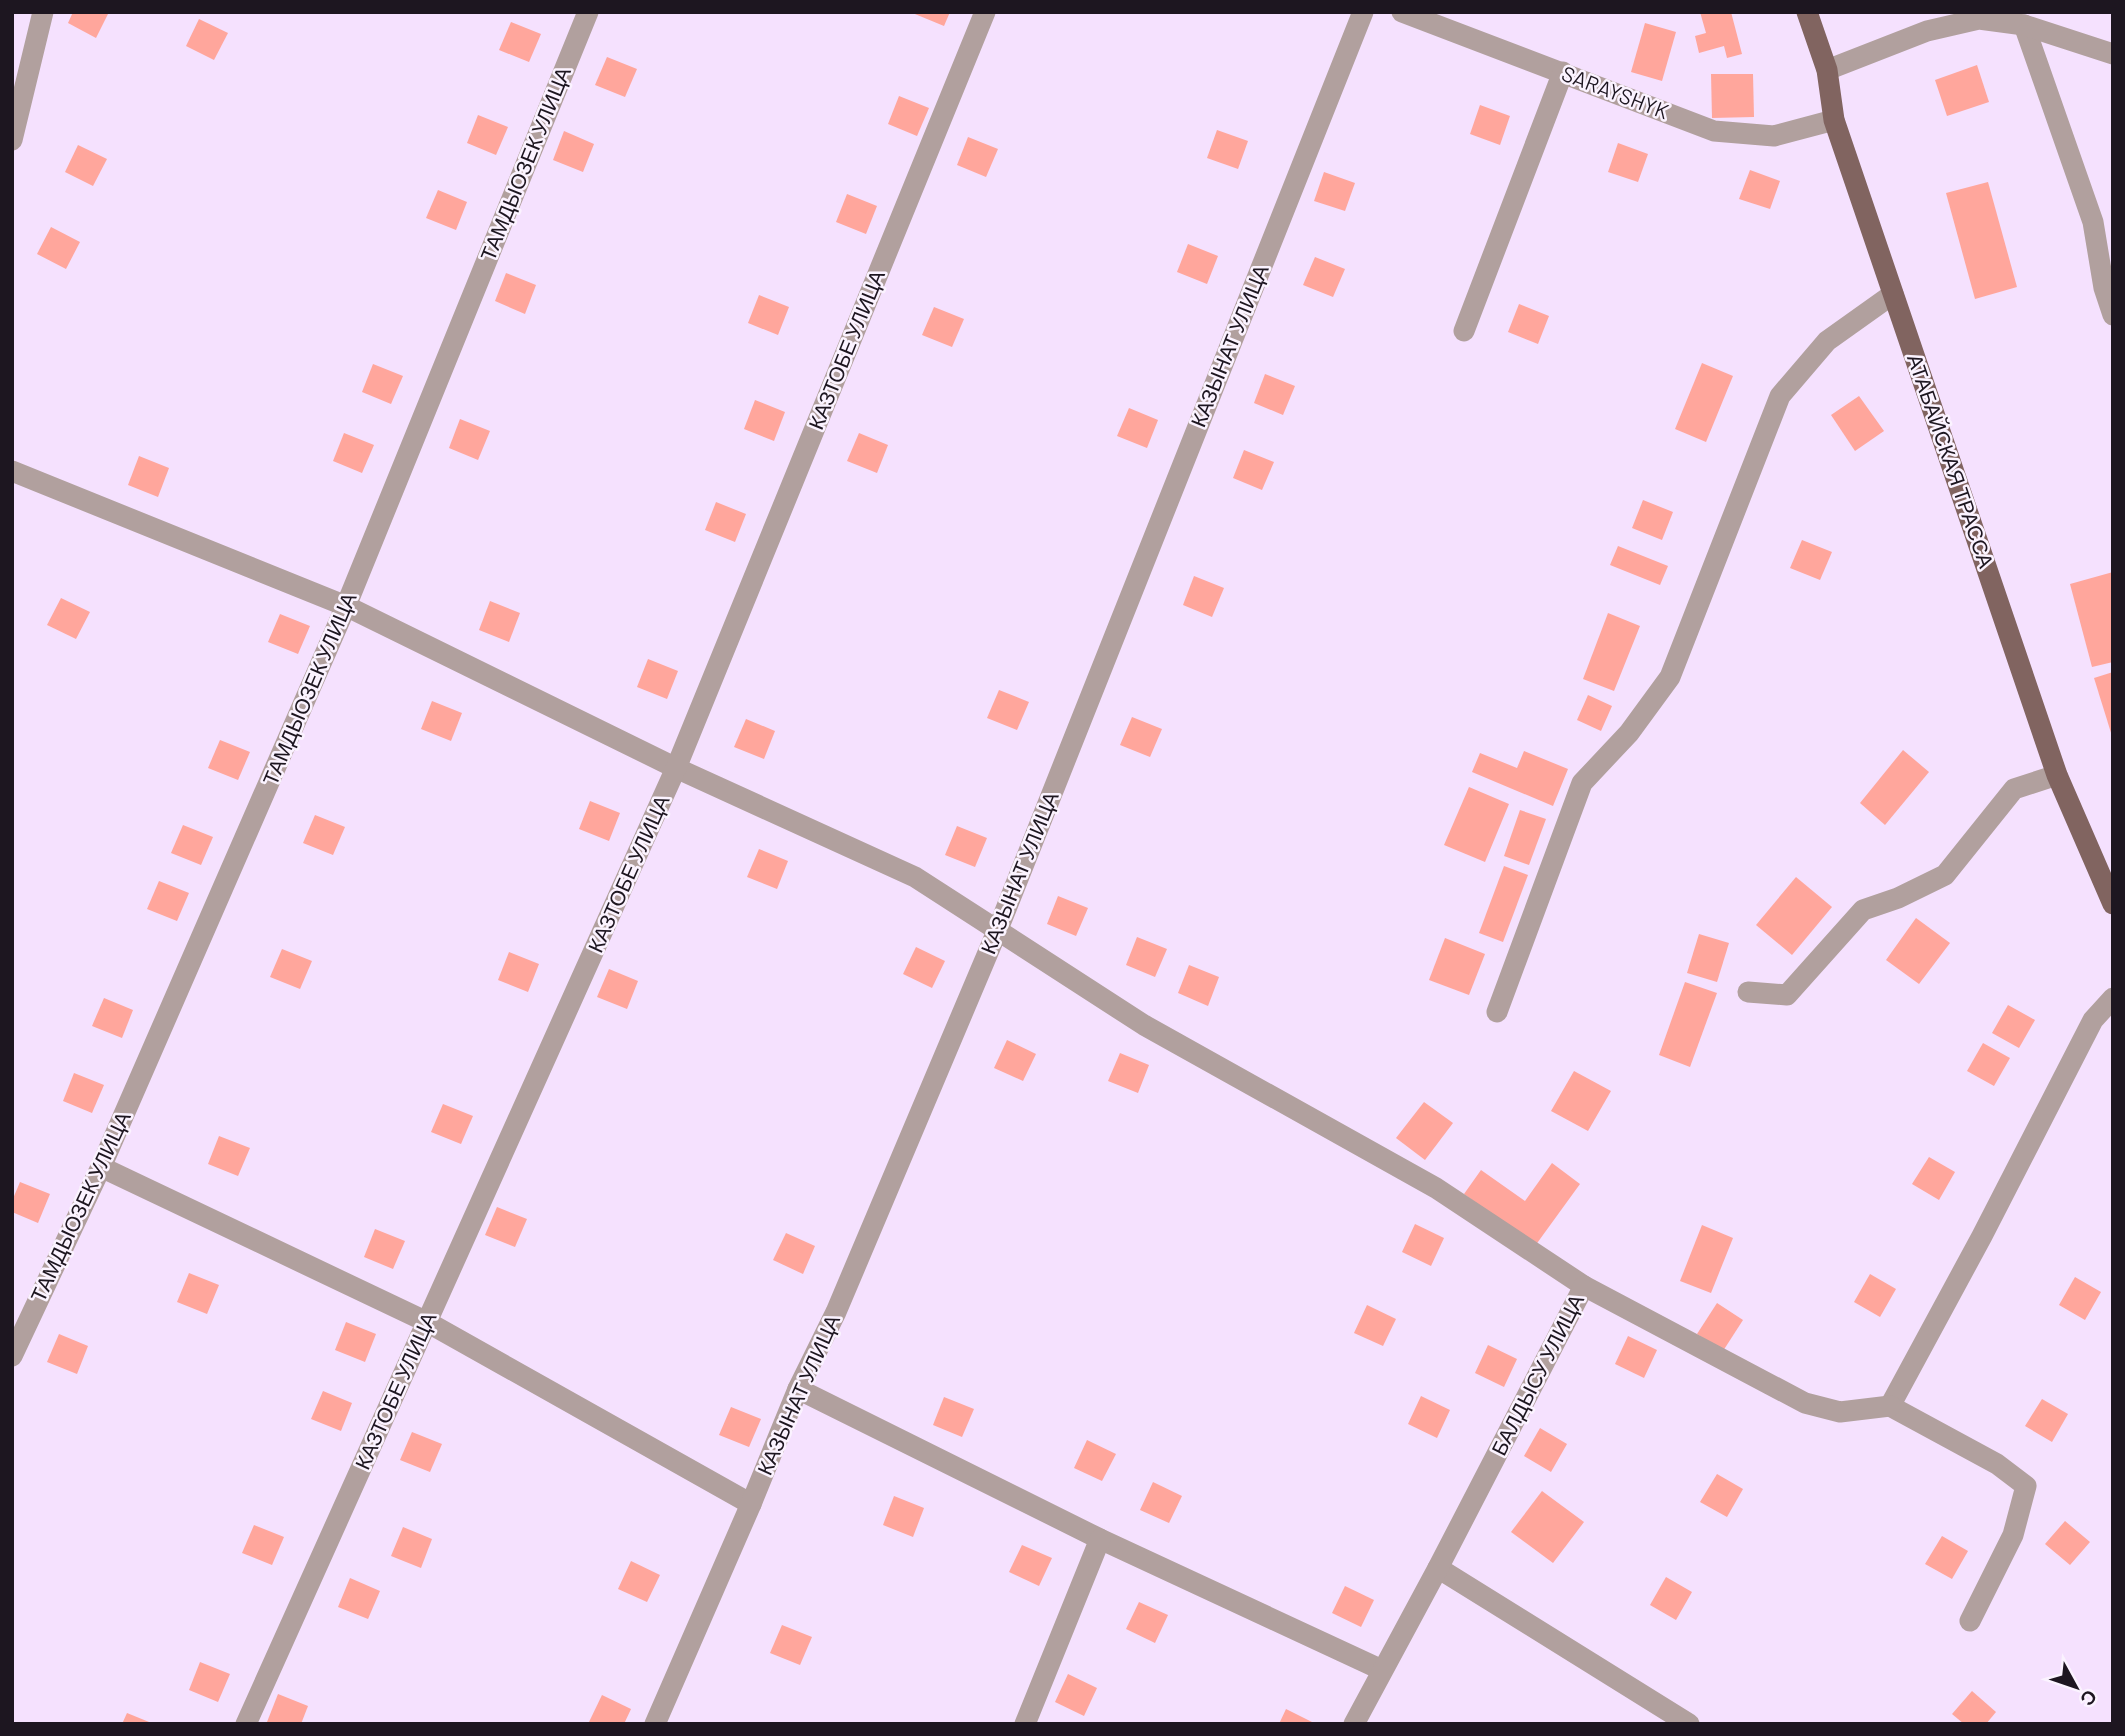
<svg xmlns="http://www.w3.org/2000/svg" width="2125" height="1736" font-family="Barlow,sans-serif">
	<rect width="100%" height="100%" fill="#f5e1fe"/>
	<g fill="#ffa69c">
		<path d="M73 12H109L96 38 68 23Z"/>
		<path d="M910 12H950L944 26Z"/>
		<path d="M1700 12H1731L1742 54 1727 58 1724 46 1699 53 1695 36 1706 33Z"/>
		<path d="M199 19 228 33 214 60 186 46Z"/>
		<path d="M511 22 541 34 529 62 499 50Z"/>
		<path d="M1645 23 1676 32 1662 81 1631 72Z"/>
		<path d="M607 57 637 69 625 97 595 85Z"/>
		<path d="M1977 65 1989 102 1947 116 1935 80Z"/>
		<path d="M1711 74H1753L1754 117 1712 118Z"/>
		<path d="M899 96 929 108 917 136 888 124Z"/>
		<path d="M1480 105 1510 116 1500 145 1470 134Z"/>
		<path d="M478 115 508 127 496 155 467 143Z"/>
		<path d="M1217 130 1248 141 1238 169 1207 158Z"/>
		<path d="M564 131 594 144 583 172 553 160Z"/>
		<path d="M968 137 998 149 986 177 957 165Z"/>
		<path d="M1618 143 1648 154 1638 182 1608 172Z"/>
		<path d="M78 145 107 159 93 186 65 172Z"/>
		<path d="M1750 170 1780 181 1770 209 1739 199Z"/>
		<path d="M1324 172 1355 183 1345 211 1314 201Z"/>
		<path d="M1988 182 2017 287 1975 299 1946 193Z"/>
		<path d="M438 190 467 202 456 230 426 218Z"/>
		<path d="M847 194 877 206 866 234 836 222Z"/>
		<path d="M51 227 80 242 66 269 37 254Z"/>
		<path d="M1188 244 1218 256 1207 284 1177 272Z"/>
		<path d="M1315 257 1345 269 1333 297 1303 285Z"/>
		<path d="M506 273 536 285 525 314 495 301Z"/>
		<path d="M759 295 789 307 778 335 748 323Z"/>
		<path d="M1519 304 1549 316 1538 344 1508 332Z"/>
		<path d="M934 307 964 319 952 347 922 335Z"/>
		<path d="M1702 363 1733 376 1706 442 1675 429Z"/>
		<path d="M373 364 403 376 391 404 362 392Z"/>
		<path d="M1265 374 1295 386 1283 415 1254 403Z"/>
		<path d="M1859 396 1884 431 1855 451 1831 415Z"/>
		<path d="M755 400 785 412 774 441 744 429Z"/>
		<path d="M1129 408 1158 420 1147 448 1117 436Z"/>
		<path d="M460 419 490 431 478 460 449 448Z"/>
		<path d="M344 433 374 445 362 473 333 461Z"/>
		<path d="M859 433 888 445 877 473 847 461Z"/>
		<path d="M1244 450 1274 462 1262 490 1233 478Z"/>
		<path d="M139 456 169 468 158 497 128 485Z"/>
		<path d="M1643 500 1673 512 1662 540 1632 528Z"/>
		<path d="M716 502 746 514 735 542 705 530Z"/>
		<path d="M1802 540 1832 552 1820 580 1790 568Z"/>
		<path d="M1618 546 1668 566 1660 585 1610 565Z"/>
		<path d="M2113 572V662L2092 667 2070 584Z"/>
		<path d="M1194 576 1224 588 1212 617 1183 605Z"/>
		<path d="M61 598 90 612 76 639 47 625Z"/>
		<path d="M490 601 520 613 509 642 479 630Z"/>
		<path d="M1608 613 1640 626 1614 691 1583 679Z"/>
		<path d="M280 614 310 626 298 654 268 642Z"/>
		<path d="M648 659 678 671 667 699 637 687Z"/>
		<path d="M2113 672V736H2112L2094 678Z"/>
		<path d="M999 690 1029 702 1017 730 987 718Z"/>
		<path d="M1588 695 1612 706 1601 731 1577 720Z"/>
		<path d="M432 701 462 713 451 741 421 729Z"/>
		<path d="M1132 717 1162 729 1150 757 1120 745Z"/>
		<path d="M746 719 775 731 764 759 734 747Z"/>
		<path d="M220 740 250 752 238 780 208 768Z"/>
		<path d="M1903 750 1929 772 1885 825 1860 803Z"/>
		<path d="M1524 751 1568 769 1553 806 1472 772 1480 753 1517 768Z"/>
		<path d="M1469 787 1509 804 1485 862 1444 845Z"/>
		<path d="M590 801 620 813 609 841 579 829Z"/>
		<path d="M1520 810 1546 819 1529 865 1504 856Z"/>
		<path d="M315 815 345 827 333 855 303 843Z"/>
		<path d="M183 825 213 837 201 865 171 853Z"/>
		<path d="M957 826 987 838 975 867 945 855Z"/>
		<path d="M759 849 788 861 777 889 747 877Z"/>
		<path d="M1504 866 1528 875 1503 942 1479 933Z"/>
		<path d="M1796 877 1832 907 1792 955 1756 925Z"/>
		<path d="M159 881 189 893 177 921 147 909Z"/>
		<path d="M1058 896 1088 908 1076 936 1047 924Z"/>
		<path d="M1916 918 1950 943 1919 984 1886 960Z"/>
		<path d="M1699 934 1729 943 1717 982 1687 973Z"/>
		<path d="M1137 937 1167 949 1155 977 1126 965Z"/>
		<path d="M1445 938 1485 954 1469 995 1429 980Z"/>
		<path d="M916 947 945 961 932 988 903 974Z"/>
		<path d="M282 949 312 961 300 989 270 977Z"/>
		<path d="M509 952 539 964 528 992 498 980Z"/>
		<path d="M1189 965 1219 977 1208 1006 1178 993Z"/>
		<path d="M609 969 638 981 627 1009 597 997Z"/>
		<path d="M1685 982 1717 993 1690 1067 1659 1055Z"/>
		<path d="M104 998 133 1010 122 1038 92 1026Z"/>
		<path d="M2008 1005 2035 1020 2019 1048 1992 1033Z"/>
		<path d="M1007 1040 1036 1054 1023 1081 994 1068Z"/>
		<path d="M1983 1043 2010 1058 1994 1086 1967 1071Z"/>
		<path d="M1120 1053 1149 1065 1138 1093 1108 1081Z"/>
		<path d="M1574 1071 1611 1091 1588 1131 1551 1111Z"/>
		<path d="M74 1073 104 1085 92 1113 63 1101Z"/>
		<path d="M1424 1102 1453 1123 1425 1160 1396 1138Z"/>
		<path d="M443 1104 473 1116 461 1144 431 1132Z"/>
		<path d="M219 1136 250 1148 238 1176 208 1164Z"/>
		<path d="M1929 1157 1955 1172 1939 1200 1912 1184Z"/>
		<path d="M1552 1163 1580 1184 1535 1246 1464 1194 1481 1170 1525 1201Z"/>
		<path d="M20 1182 50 1194 38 1223 12 1212V1201Z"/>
		<path d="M497 1207 527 1219 515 1247 485 1235Z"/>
		<path d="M1415 1224 1444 1238 1431 1266 1402 1252Z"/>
		<path d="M1702 1225 1733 1238 1711 1293 1680 1281Z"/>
		<path d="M375 1229 405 1241 393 1269 364 1257Z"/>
		<path d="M786 1233 815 1246 803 1274 773 1260Z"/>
		<path d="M189 1273 219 1285 207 1314 177 1302Z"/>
		<path d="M1870 1274 1896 1289 1880 1317 1854 1302Z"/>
		<path d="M2075 1277 2101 1292 2085 1320 2059 1305Z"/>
		<path d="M1717 1303 1743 1320 1723 1351 1697 1334Z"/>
		<path d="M1367 1305 1396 1319 1383 1346 1354 1333Z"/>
		<path d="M346 1322 376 1334 365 1362 335 1350Z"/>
		<path d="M59 1334 88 1346 77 1374 47 1362Z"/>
		<path d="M1628 1336 1657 1350 1644 1378 1615 1364Z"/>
		<path d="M1488 1345 1517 1359 1504 1387 1475 1373Z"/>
		<path d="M323 1391 352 1403 341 1431 311 1419Z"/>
		<path d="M1421 1396 1450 1410 1437 1438 1408 1424Z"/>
		<path d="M944 1397 974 1409 962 1437 933 1425Z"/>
		<path d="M2042 1399 2068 1414 2052 1442 2025 1426Z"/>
		<path d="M731 1407 761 1419 749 1447 719 1435Z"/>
		<path d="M1540 1428 1567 1444 1551 1472 1524 1456Z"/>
		<path d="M412 1432 442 1444 430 1472 400 1460Z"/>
		<path d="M1087 1440 1116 1454 1102 1481 1074 1468Z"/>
		<path d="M1717 1474 1743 1489 1727 1517 1700 1502Z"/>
		<path d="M1153 1482 1182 1496 1169 1523 1140 1510Z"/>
		<path d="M1542 1491 1584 1522 1553 1563 1511 1532Z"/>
		<path d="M894 1496 924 1508 913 1537 883 1525Z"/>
		<path d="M2065 1521 2090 1542 2070 1565 2045 1544Z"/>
		<path d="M254 1525 284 1537 272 1565 242 1553Z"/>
		<path d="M403 1527 432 1539 421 1568 391 1556Z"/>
		<path d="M1942 1536 1968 1551 1952 1579 1925 1564Z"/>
		<path d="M1022 1545 1052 1558 1039 1586 1009 1572Z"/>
		<path d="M631 1561 660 1575 647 1602 618 1589Z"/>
		<path d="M1666 1577 1692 1592 1676 1620 1650 1605Z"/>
		<path d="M350 1578 380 1591 368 1619 338 1607Z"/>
		<path d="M1345 1586 1374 1600 1361 1627 1332 1613Z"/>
		<path d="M1139 1602 1168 1615 1155 1643 1126 1629Z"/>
		<path d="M782 1625 812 1637 800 1665 770 1653Z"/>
		<path d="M200 1662 230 1674 218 1702 189 1690Z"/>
		<path d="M1068 1674 1097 1688 1084 1716 1055 1702Z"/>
		<path d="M1972 1691 1996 1712 1986 1724H1964L1952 1714Z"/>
		<path d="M278 1694 308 1706 301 1724H272L267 1722Z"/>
		<path d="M602 1695 631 1709 624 1724 589 1722Z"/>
		<path d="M1286 1709 1316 1724H1279Z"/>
		<path d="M127 1713 154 1724H122Z"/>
	</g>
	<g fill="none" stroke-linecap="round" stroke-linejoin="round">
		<g stroke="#b1a09e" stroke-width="21">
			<path d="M1402 12 1714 131 1774 136 1834 120"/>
			<path d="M2024 25 2093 222 2104 288 2113 315"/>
			<path d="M1827 70 1927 31 1979 19 2024 25 2113 54"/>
			<path d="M12 140 43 12"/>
			<path d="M1464 331 1563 72"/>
			<path d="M12 471 346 606 676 768 915 877 1144 1025 1436 1188 1584 1286"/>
			<path d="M1748 992 1787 995 1863 910 1898 898 1945 875 2014 789 2057 775"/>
			<path d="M1497 1012 1582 783 1629 733 1670 677 1780 396 1827 341 1893 294"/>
			<path d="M101 1167 427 1322 751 1504"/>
			<path d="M12 1356 101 1167 346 606 588 12"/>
			<path d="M798 1389 1100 1539 1382 1670"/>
			<path d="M1890 1406 1982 1236 2093 1020 2113 998"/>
			<path d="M1890 1406 1997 1464 2026 1486 2013 1535 1970 1621"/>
			<path d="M1438 1568 1689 1724"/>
			<path d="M246 1724 676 768 985 12"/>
			<path d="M655 1724 751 1504 798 1389 836 1312 998 929 1363 12"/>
			<path d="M1025 1724 1100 1539"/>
			<path d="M1354 1724 1438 1568 1584 1286 1805 1403 1840 1412 1890 1406"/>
		</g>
		<path stroke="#816460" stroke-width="21" d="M1807 12 1827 70 1834 120 2057 775 2113 904"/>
	</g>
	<g text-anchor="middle" stroke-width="5" stroke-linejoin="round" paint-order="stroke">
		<g font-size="21" fill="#1d1620" stroke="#fbf3ff">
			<text transform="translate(1615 93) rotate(21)" y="7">SARAYSHYK</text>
			<text transform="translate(526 164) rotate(-68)" y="7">ТАМДЫОЗЕК УЛИЦА</text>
			<text transform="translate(1230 346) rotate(-68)" y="7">КАЗЫНАТ УЛИЦА</text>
			<text transform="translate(847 350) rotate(-68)" y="7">КАЗТОБЕ УЛИЦА</text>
			<text transform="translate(1950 461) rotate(71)" y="7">АТАБАЙСКАЯ ТРАССА</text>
			<text transform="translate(310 689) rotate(-67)" y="7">ТАМДЫОЗЕК УЛИЦА</text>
			<text transform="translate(1020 873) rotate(-68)" y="7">КАЗЫНАТ УЛИЦА</text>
			<text transform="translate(629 874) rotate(-66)" y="7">КАЗТОБЕ УЛИЦА</text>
			<text transform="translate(81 1207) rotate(-65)" y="7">ТАМДЫОЗЕК УЛИЦА</text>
			<text transform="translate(1538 1375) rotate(-63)" y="7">БАЛДЫСУ УЛИЦА</text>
			<text transform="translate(396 1391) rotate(-66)" y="7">КАЗТОБЕ УЛИЦА</text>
			<text transform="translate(799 1395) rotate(-66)" y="7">КАЗЫНАТ УЛИЦА</text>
		</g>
	</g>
	<rect width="2125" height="1736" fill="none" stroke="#1d1620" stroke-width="28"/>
	<g transform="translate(2076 1687) rotate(130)" stroke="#fbf3ff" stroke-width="5" paint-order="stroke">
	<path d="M0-5L12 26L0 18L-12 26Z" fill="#1d1620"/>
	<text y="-10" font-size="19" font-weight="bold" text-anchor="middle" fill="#1d1620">С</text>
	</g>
</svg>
